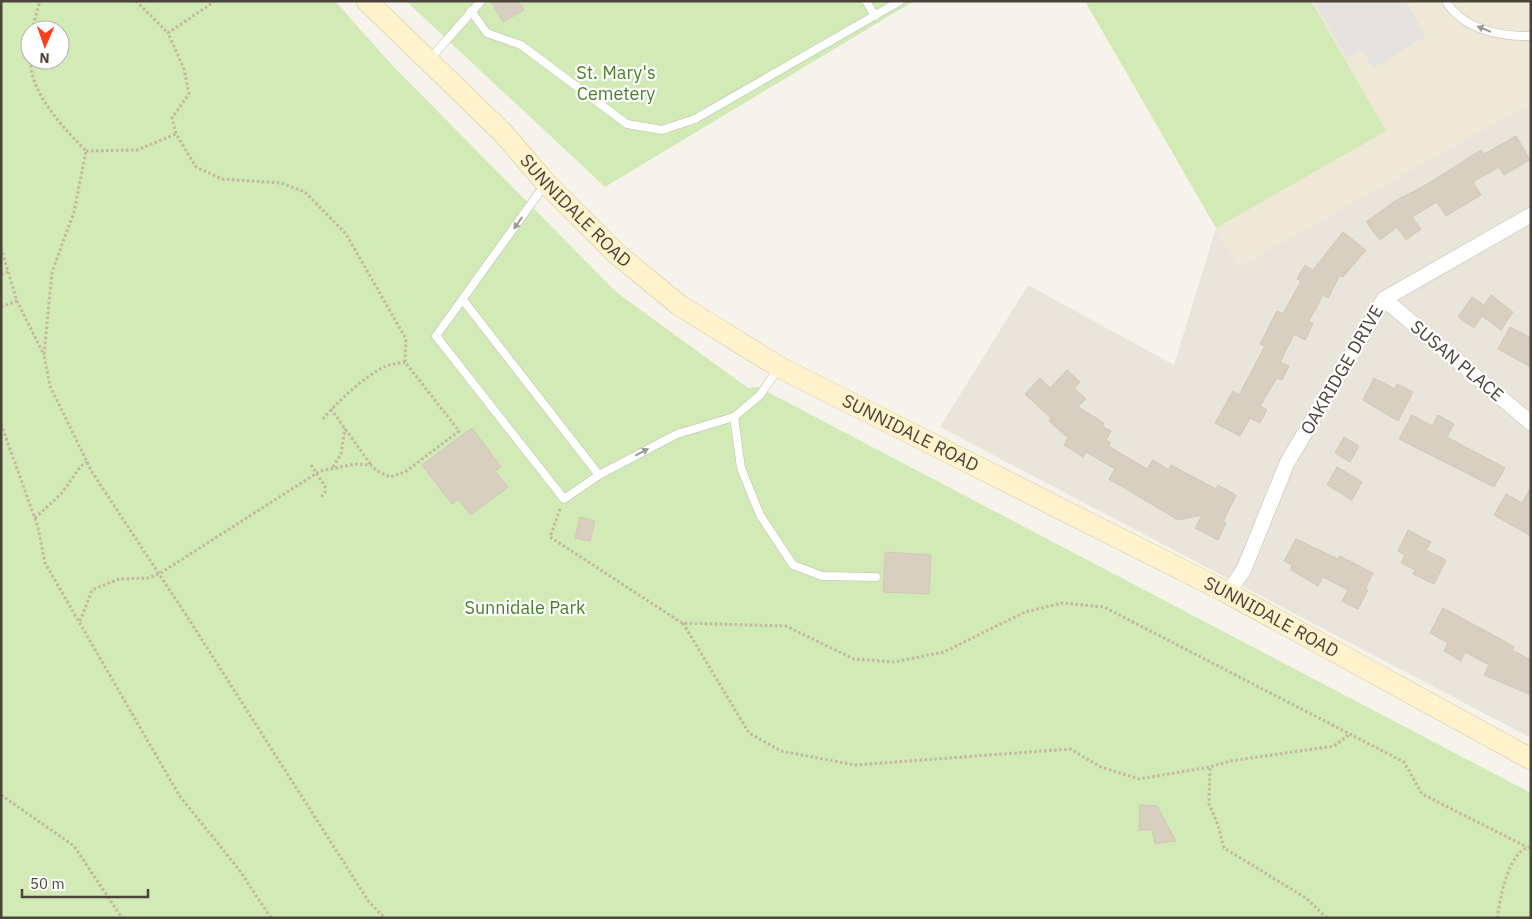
<svg xmlns="http://www.w3.org/2000/svg" width="1532" height="919" font-family="'IBM Plex Sans',sans-serif">
	<rect width="100%" height="100%" fill="#f6f3ec"/>
	<path fill="#eae5da" d="M1531 103V738L940 427 1028 285 1174 365 1216 228 1239 266Z"/>
	<path fill="#efe8d6" d="M1085 1H1531V103L1239 267Z"/>
	<g fill="#d2eab5" fill-rule="evenodd">
		<path d="M1 1H335L391 64 616 292 748 388 758 387 1531 793V918H1ZM30 30H60V60H30Z"/>
		<path d="M406 1H914L605 187Z"/>
		<path d="M1085 1H1311L1386 131 1216 228Z"/>
	</g>
	<path fill="#e5e3e0" d="M1314 1H1405L1426 36 1373 68 1362 50 1347 58Z"/>
	<g fill="#d8cfc1" stroke="#d3c7b4">
		<path d="M491 1H518L524 10 503 22Z"/>
		<path d="M1516 136 1530 160 1504 175 1499 167 1473 182 1481 195 1446 216 1437 202 1412 217 1421 229 1406 240 1397 227 1380 240 1366 222 1395 201 1424 186 1481 150 1484 154Z"/>
		<path d="M1343 232 1366 250 1343 277 1340 275 1328 298 1323 295 1309 321 1313 324 1305 340 1294 334 1280 362 1289 366 1282 380 1277 378 1260 406 1267 410 1260 423 1250 418 1240 436 1215 423 1233 391 1239 395 1265 346 1260 344 1277 311 1283 314 1301 281 1297 279 1305 265 1313 270Z"/>
		<path d="M1491 295 1513 312 1501 330 1482 316 1474 328 1458 317 1472 297 1484 305Z"/>
		<path d="M1510 327 1531 338V367L1498 349Z"/>
		<path d="M1067 370 1080 382 1074 388 1086 399 1078 407 1104 423 1102 426 1111 431 1106 440 1111 443 1108 446 1147 469 1153 460 1169 470 1171 465 1216 489 1218 485 1236 495 1223 522 1226 523 1218 540 1195 528 1202 515 1178 520 1109 479 1115 469 1086 452 1083 457 1064 445 1068 438 1049 421 1051 418 1025 394 1040 378 1050 388Z"/>
		<path d="M1374 378 1395 389 1397 384 1413 392 1398 421 1363 400Z"/>
		<path d="M1412 415 1432 426 1438 415 1454 424 1447 437 1505 468 1494 487 1399 439Z"/>
		<path d="M472 428 501 467 495 471 508 487 471 515 458 499 452 504 422 465Z"/>
		<path d="M1344 437 1359 446 1350 462 1335 453Z"/>
		<path d="M1337 467 1362 482 1352 500 1327 485Z"/>
		<path d="M1531 487V536L1494 515 1506 494 1522 503Z"/>
		<path d="M580 517 595 521 590 541 575 538Z"/>
		<path d="M1408 530 1431 542 1426 550 1446 560 1434 584 1413 574 1415 570 1401 563 1405 555 1398 551Z"/>
		<path d="M1296 539 1338 559 1340 556 1373 573 1365 589 1368 590 1358 609 1342 601 1348 590 1323 577 1318 586 1291 570 1292 565 1284 561Z"/>
		<path d="M885 552 931 555 929 594 883 592Z"/>
		<path d="M1443 608 1506 642 1514 647 1512 650 1531 660V695L1484 675 1489 665 1465 652 1461 661 1444 651 1448 643 1430 633Z"/>
		<path d="M1140 805 1157 806 1176 841 1155 844 1152 830H1139Z"/>
	</g>
	<g fill="none" stroke-linecap="round" stroke-linejoin="round">
		<g stroke="#c2bbae" stroke-width="9">
			<g id="service">
				<path d="M866 1 875 16"/>
				<path d="M1446 1C1462 29 1501 37 1531 36"/>
				<path d="M471 11 487 33 521 45 627 124 662 130 695 119 900 1"/>
				<path d="M429 60 481 1"/>
				<path d="M546 183 436 336 564 499 599 475 677 434 734 417"/>
				<path d="M463 300 599 475"/>
				<path d="M778 369 760 395 734 417 741 468 760 515 793 565 822 576 876 577"/>
			</g>
		</g>
		<g stroke="#c2bbae" stroke-width="16">
			<g id="minor">
				<path d="M1384 299 1531 423"/>
				<path d="M1228 593 1244 569 1287 463 1384 299 1531 215"/>
			</g>
		</g>
		<g stroke="#d6c79b" stroke-width="22">
			<g id="secondary">
				<path id="s1" d="M367 1 503 133 546 183 617 254 679 305 779 367 1228 593 1531 759"/>
			</g>
		</g>
		<g stroke="#c4b79f" stroke-width="3" stroke-dasharray="2.5 2.5" stroke-linecap="butt">
			<path d="M136 1 168 33"/>
			<path d="M32 30 40 1"/>
			<path d="M31 60C29 93 65 129 86 151L74 212 52 272 44 355 50 386 92 472 190 621 369 902 385 918"/>
			<path d="M86 151 137 150 176 134"/>
			<path d="M1 248 17 301 44 355"/>
			<path d="M1 274 8 272"/>
			<path d="M1 307 17 301"/>
			<path d="M331 409 371 465"/>
			<path d="M323 419C337 402 366 375 386 366 392 364 399 363 405 362"/>
			<path d="M1 424 38 527 45 563 179 795 240 871 271 918"/>
			<path d="M311 465 325 486V493L320 498"/>
			<path d="M333 467 341 454 345 428"/>
			<path d="M560 509 550 537 682 623 786 626 854 659 894 662 944 652 1025 612 1062 603 1104 607 1404 762 1422 794 1527 847"/>
			<path d="M35 518 61 494 81 466 88 462"/>
			<path d="M80 621 92 590 119 579 148 578 159 574 320 471 355 464 371 465 377 471 390 477 405 472 459 431 405 362 406 339 346 234 305 192 281 183 222 179 196 167 176 134 172 118 189 94 184 69 168 33 215 1"/>
			<path d="M683 623 749 733 781 751 855 765 1070 749 1101 767 1139 779 1210 767"/>
			<path d="M1 795 74 846 122 918"/>
			<path d="M1327 918 1306 898 1224 848 1218 825 1209 804 1210 767 1230 761 1334 746 1350 734"/>
			<path d="M1497 918C1500 900 1508 849 1531 847"/>
		</g>
		<use href="#service" stroke="#fff" stroke-width="8"/>
		<use href="#minor" stroke="#fff" stroke-width="15"/>
		<use href="#secondary" stroke="#fff3cd" stroke-width="21"/>
	</g>
	<defs><path id="oneway-solid" d="M-6-.8H1V-3.2L6.5 0L1 3.2V.8H-6Z" transform="scale(1.25)"/></defs>
	<g fill="#9c9892">
		<use href="#oneway-solid" transform="translate(1484 29) rotate(-158)"/>
		<use href="#oneway-solid" transform="translate(518 223) rotate(125)"/>
		<use href="#oneway-solid" transform="translate(642 452) rotate(-28)"/>
	</g>
	<g text-anchor="middle" stroke-width="4.5" stroke-linejoin="round" paint-order="stroke">
		<g font-size="18" fill="#4a7f2a" stroke="#fff">
			<text x="616" y="79">St. Mary's<tspan x="616" dy="21">Cemetery</tspan></text>
			<text x="525" y="614">Sunnidale Park</text>
		</g>
		<g font-size="18" fill="#4b4439" stroke="#fff">
			<text dy="6" stroke="none"><textPath href="#s1" startOffset="296">SUNNIDALE ROAD</textPath></text>
			<text transform="translate(1457 361) rotate(40)" y="6">SUSAN PLACE</text>
			<text transform="translate(1342 370) rotate(-60)" y="6">OAKRIDGE DRIVE</text>
			<text dy="6" stroke="none"><textPath href="#s1" startOffset="701">SUNNIDALE ROAD</textPath></text>
			<text dy="6" stroke="none"><textPath href="#s1" startOffset="1106">SUNNIDALE ROAD</textPath></text>
		</g>
	</g>
	<rect width="1532" height="919" fill="none" stroke="#4b4439" stroke-width="5"/>
	<g transform="translate(45 45) rotate(182)"><circle r="24" fill="#ffffff" stroke="#b7b4b0"/>
	<path d="M0-4L9 19L0 12L-9 19Z" fill="#fc3f1d"/>
	<text y="-8" font-size="14" font-weight="bold" text-anchor="middle" fill="#4b4439">N</text>
	</g>
	<path d="M22 889v8h126v-8" fill="none" stroke="#4b4439" stroke-width="2.5"/>
	<text x="30" y="889" font-size="15" fill="#4b4439" stroke="#ffffff" stroke-width="4" paint-order="stroke">50 m</text>
</svg>
